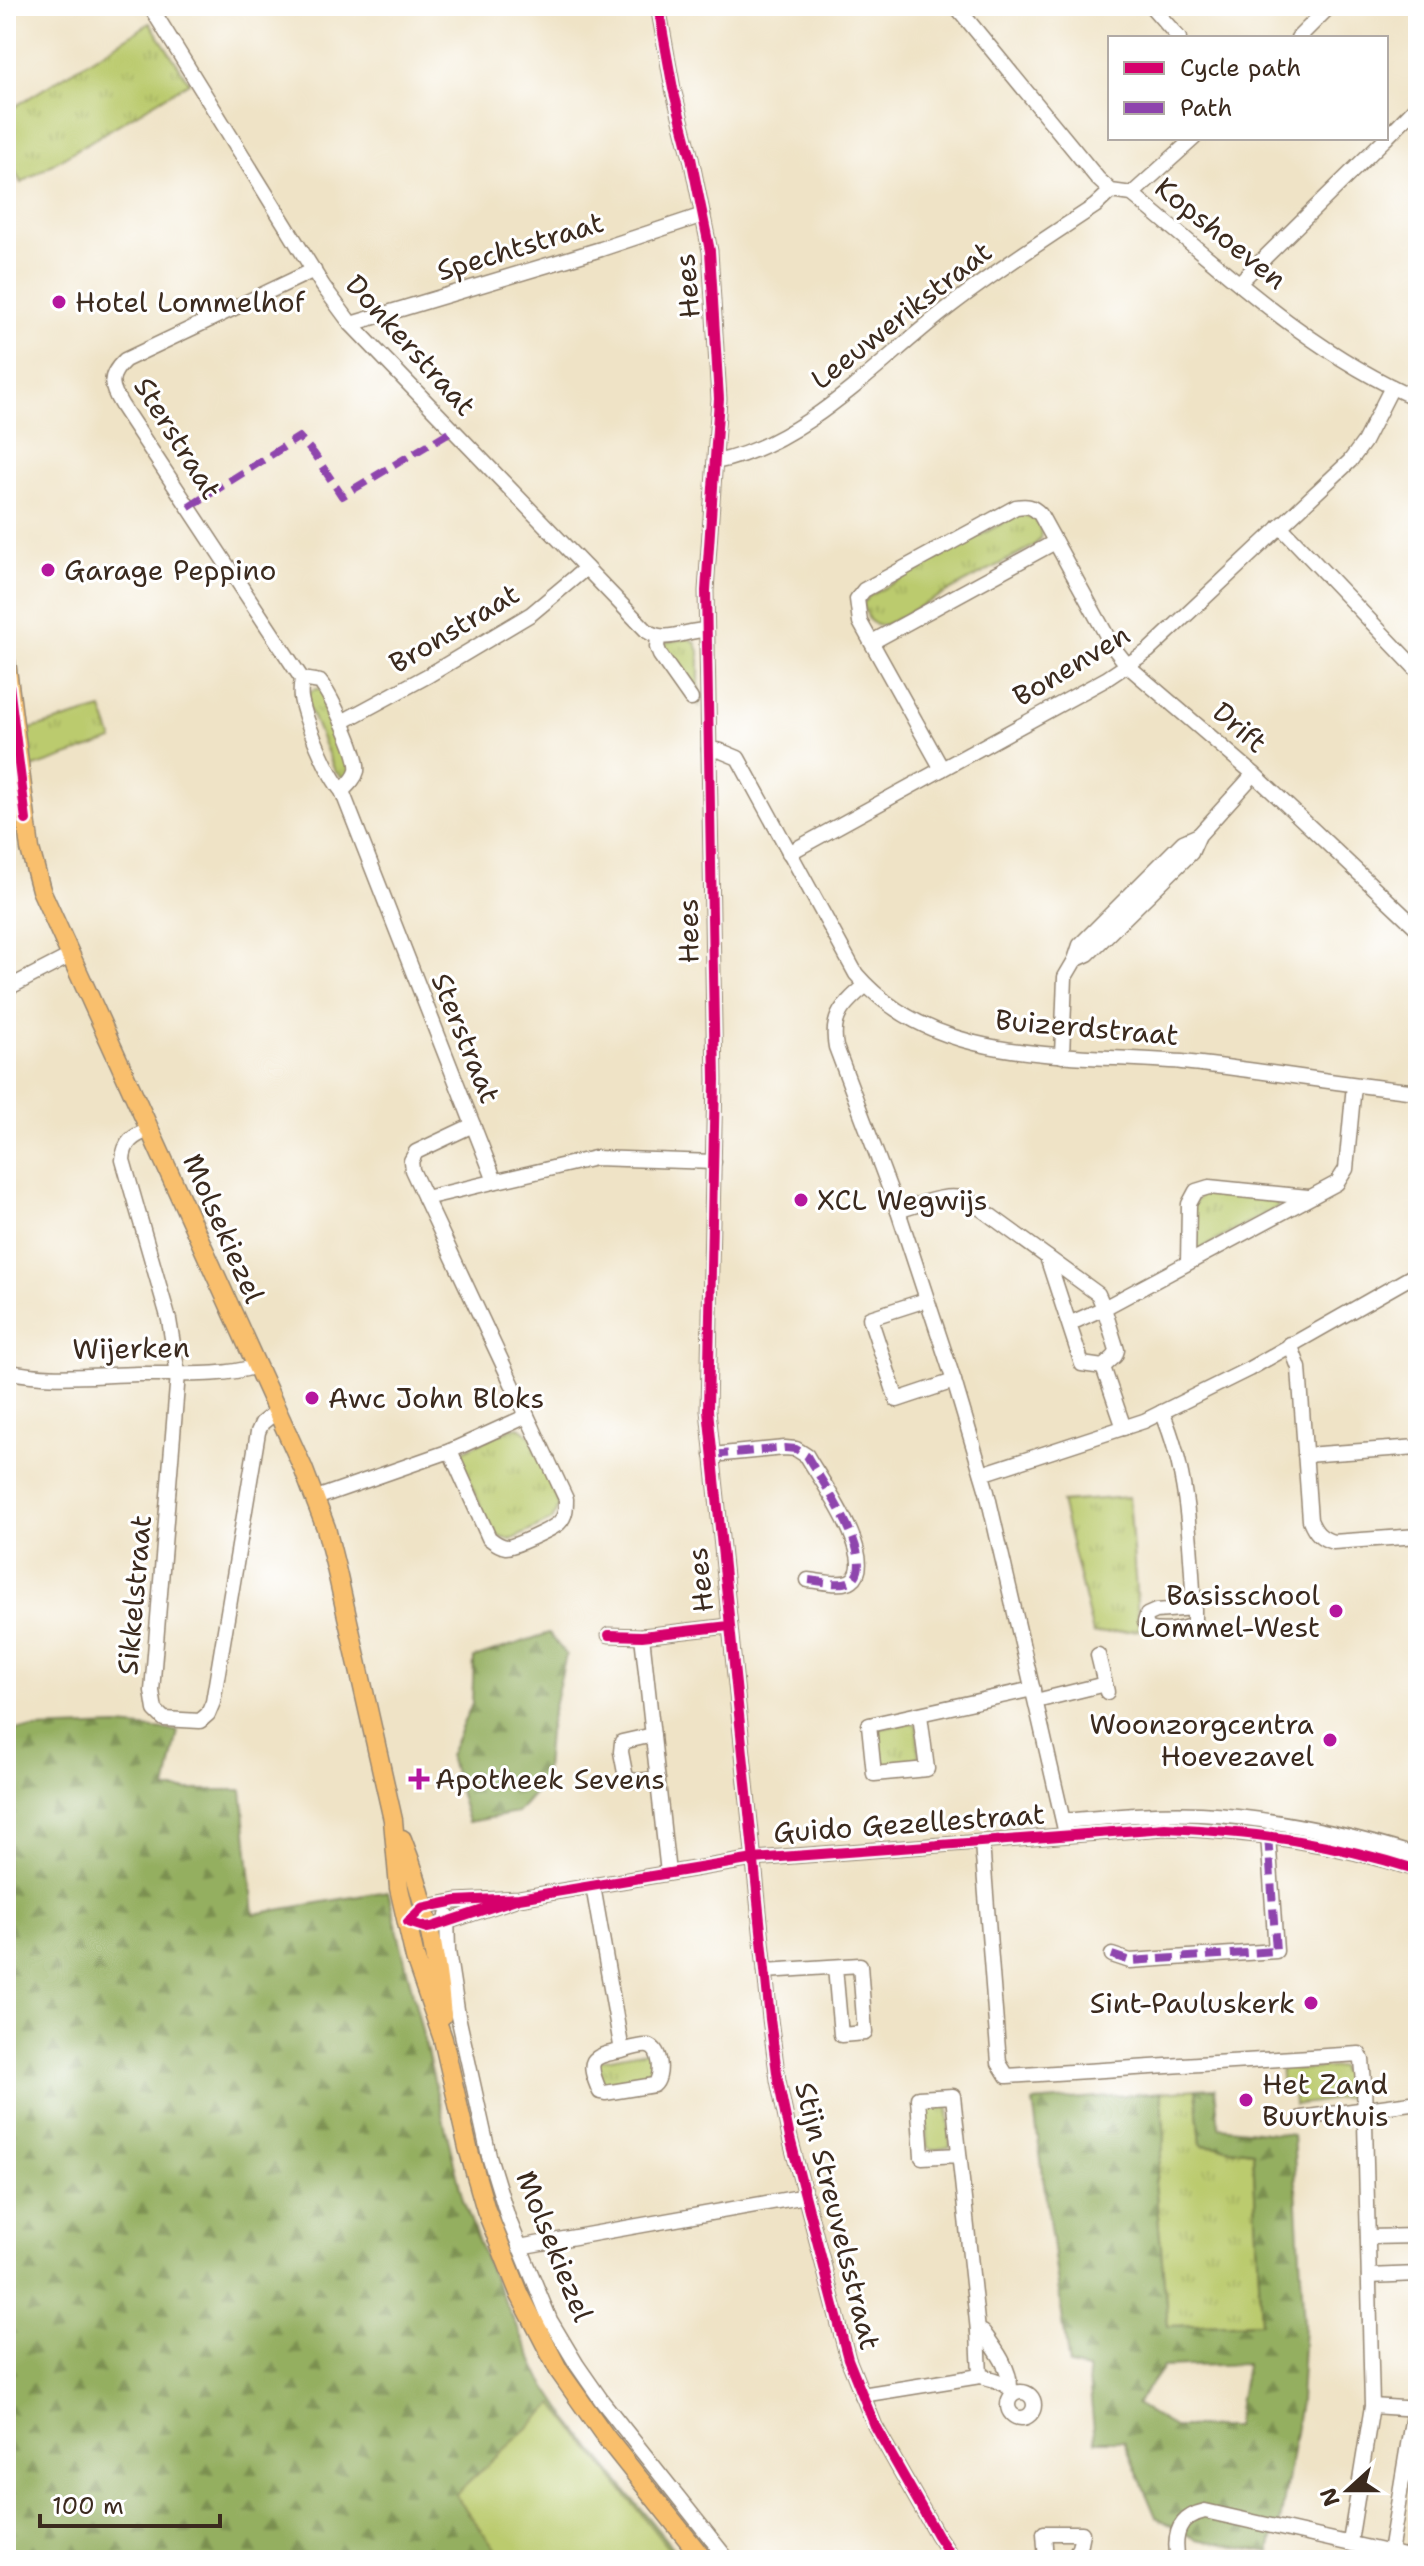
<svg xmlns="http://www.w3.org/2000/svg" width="1424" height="2566" font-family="'Shantell Sans',sans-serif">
	<defs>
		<pattern id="grass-tufts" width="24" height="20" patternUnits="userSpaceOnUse" patternTransform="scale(2)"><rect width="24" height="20" fill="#bbcb6e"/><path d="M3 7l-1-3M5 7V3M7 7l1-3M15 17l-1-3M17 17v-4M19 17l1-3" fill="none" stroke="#a2ae5f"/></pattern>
		<pattern id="forest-firs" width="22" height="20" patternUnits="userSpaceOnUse" patternTransform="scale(2)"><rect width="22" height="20" fill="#94af61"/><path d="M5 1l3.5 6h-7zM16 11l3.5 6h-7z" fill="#7a8f4f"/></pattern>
	</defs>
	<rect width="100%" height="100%" fill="#fff"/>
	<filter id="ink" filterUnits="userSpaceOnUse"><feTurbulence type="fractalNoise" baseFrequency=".0125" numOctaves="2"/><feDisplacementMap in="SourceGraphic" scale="16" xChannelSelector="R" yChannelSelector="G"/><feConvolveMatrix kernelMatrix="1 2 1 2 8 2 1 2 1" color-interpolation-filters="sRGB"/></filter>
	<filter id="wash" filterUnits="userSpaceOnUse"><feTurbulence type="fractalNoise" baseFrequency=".006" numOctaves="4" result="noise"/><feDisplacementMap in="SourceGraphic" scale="32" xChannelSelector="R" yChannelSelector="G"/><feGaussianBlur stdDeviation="1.8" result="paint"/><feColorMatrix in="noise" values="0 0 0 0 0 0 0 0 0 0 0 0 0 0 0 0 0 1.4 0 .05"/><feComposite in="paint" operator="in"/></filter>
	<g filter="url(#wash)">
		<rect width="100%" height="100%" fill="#efe3c6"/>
		<g fill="url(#grass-tufts)" stroke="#7b7a46" stroke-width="2">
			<path d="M150 23 189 82 21 183 6 153V112Z"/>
			<path d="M1017 515C1034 514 1041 522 1041 538L1034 546 885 625H876L869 620 863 604 869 596Z"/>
			<path d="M688 638 695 642 699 651V705L666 658 662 643Z"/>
			<path d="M315 689H320L324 694 353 768 347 776 342 777 335 771 307 703 309 692Z"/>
			<path d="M102 709 113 740 32 768 27 730Z"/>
			<path d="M1204 1191 1276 1200 1278 1207 1197 1251 1193 1249 1192 1206Z"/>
			<path d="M520 1427 530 1435 559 1505 552 1520 511 1540 497 1536 492 1530 461 1464 460 1456 464 1450 512 1428Z"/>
			<path d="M1129 1497 1139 1630 1093 1634 1061 1502Z"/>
			<path d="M909 1723 917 1725 919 1762 884 1768 878 1762 876 1732 878 1729Z"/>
			<path d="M646 2051 652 2054 655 2077 648 2081 603 2086 599 2064 600 2060Z"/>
			<path d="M1196 2089 1201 2145 1253 2151 1261 2323 1168 2326 1155 2182 1165 2139 1161 2092Z"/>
			<path d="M945 2100 948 2105 950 2147 932 2150 927 2147 925 2103Z"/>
		</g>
		<g fill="url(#forest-firs)" stroke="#686c40" stroke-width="2" fill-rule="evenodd">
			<path d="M549 1633 566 1655 548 1732 544 1782 517 1813 468 1822 449 1756 472 1703 474 1658Z"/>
			<path d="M118 1726 178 1731 166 1790H242L254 1914 388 1891 463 2200 488 2266 541 2378 569 2420 682 2560H6V1730Z"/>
			<path d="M1215 2088 1219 2127 1293 2135 1304 2325 1300 2402 1280 2524 1273 2537 1270 2552 1196 2539 1156 2517 1124 2441H1095L1088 2370 1069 2366 1033 2102 1161 2092 1165 2139 1155 2182 1168 2326 1261 2323 1253 2151 1201 2145 1196 2089ZM1246 2364 1235 2427H1174L1136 2405 1163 2367Z"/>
		</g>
		<g fill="#bbcb6e" stroke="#7b7a46" stroke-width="2">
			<path d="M1289 2065 1295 2066V2070L1341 2067V2072L1348 2071 1351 2097 1294 2105 1293 2086H1282L1280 2066Z"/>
			<path d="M554 2404 677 2560H504L455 2495Z"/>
		</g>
	</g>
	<g filter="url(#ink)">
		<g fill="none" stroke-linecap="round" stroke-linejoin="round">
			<g stroke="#958672" stroke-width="17">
				<g id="minor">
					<path d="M150 6 323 286 351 324 647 631C666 644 685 630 706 630"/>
					<path d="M658 6 673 89 691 158 710 251 719 399 706 591 715 1080 708 1410 770 2019 778 2080 790 2138 848 2359 875 2426 937 2535 954 2560"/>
					<path d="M956 6 1098 179 1111 191 1132 194C1222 268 1310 353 1418 399"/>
					<path d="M1151 6 1179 38"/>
					<path d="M1298 38 1330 6"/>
					<path d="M1386 138 1418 105"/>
					<path d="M1132 194 1194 138"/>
					<path d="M1240 282 1386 138"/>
					<path d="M351 324 601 249 703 215"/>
					<path d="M715 462C807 444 880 359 953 304 998 269 1047 238 1095 206L1111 191"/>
					<path d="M1280 526 1418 671"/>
					<path d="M658 638 657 647 660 655 691 699"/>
					<path d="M872 642 1055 542"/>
					<path d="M302 679 320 682C331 696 360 755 357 771 355 779 348 785 342 791 327 774 305 720 301 698 300 691 301 685 302 679L122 406C110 386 107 377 125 360L314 270"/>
					<path d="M342 722 429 675 531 614 586 568"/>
					<path d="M709 749 721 751 738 758 856 974C937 1068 1071 1052 1182 1062 1261 1070 1339 1084 1418 1092"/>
					<path d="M942 769 860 622 857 599 864 590 1016 507C1027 505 1032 506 1040 514L1113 647 1128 666 1254 774 1418 929"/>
					<path d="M342 791 495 1181"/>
					<path d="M789 853 1106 679 1148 651 1350 461 1364 442 1392 387"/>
					<path d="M1075 960 1088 954 1191 853 1199 835 1254 774"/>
					<path d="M866 985C844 1004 830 1016 836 1047L898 1211 954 1381 987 1492 1066 1834"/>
					<path d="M6 989 70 956"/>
					<path d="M1062 1056 1065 977 1075 960 1080 945 1183 842 1199 835"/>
					<path d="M149 1130C133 1136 124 1142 123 1160L169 1320 178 1374 152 1691 155 1710 164 1719 200 1721 208 1714 213 1702 258 1432 262 1423 277 1411"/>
					<path d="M425 1198 595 1158 714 1162"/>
					<path d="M898 1211C921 1204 946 1192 969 1200L1098 1294 1104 1308 1337 1183 1346 1169 1354 1085"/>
					<path d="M1047 1257 1082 1364 1103 1367 1115 1356 1117 1350 1104 1308 1069 1324"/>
					<path d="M1188 1262 1189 1204 1196 1191 1209 1187 1308 1197"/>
					<path d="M926 1300 870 1318 897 1400 954 1381"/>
					<path d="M1290 1344 1299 1368 1310 1520C1315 1532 1320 1538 1333 1542L1418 1536"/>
					<path d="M1103 1367 1124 1428"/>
					<path d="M6 1371C48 1381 95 1375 138 1374 177 1373 219 1378 257 1366"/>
					<path d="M1162 1412C1189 1474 1190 1542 1194 1608L1156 1611 1147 1615 1145 1622 1149 1629C1163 1633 1181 1630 1194 1625V1608"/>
					<path d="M450 1451 489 1538C494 1542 499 1546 506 1547 514 1547 552 1529 559 1523 566 1516 566 1508 566 1499L412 1170 411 1161 416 1152 473 1125"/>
					<path d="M712 1455 785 1448 796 1449 807 1456C819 1478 879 1560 852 1580 843 1587 820 1581 808 1580"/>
					<path d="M1305 1455 1418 1447"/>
					<path d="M982 1474 1144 1421 1249 1369 1418 1273"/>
					<path d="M316 1498 450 1451 527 1416"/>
					<path d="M609 1635 642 1636 729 1626"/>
					<path d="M642 1636 668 1873"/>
					<path d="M1098 1655 1107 1692"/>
					<path d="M1036 1701 1105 1684"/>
					<path d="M920 1715 927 1769 874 1774 869 1725 1033 1689"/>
					<path d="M653 1735 622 1742 621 1752 626 1778 635 1781 658 1779"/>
					<path d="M1064 1821C1109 1817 1155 1812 1200 1814 1275 1818 1347 1834 1418 1856"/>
					<path d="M982 1843 999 2063 1007 2076 1359 2054 1362 2060 1364 2082 1372 2406 1350 2542"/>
					<path d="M593 1886 622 2051C590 2056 586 2060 600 2092L605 2093 654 2085C663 2078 662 2048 648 2046 641 2045 629 2049 622 2051"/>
					<path d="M519 1898 432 1927 427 1928 408 1922 422 1908 456 1901 519 1898 754 1859 1165 1828C1256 1832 1330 1842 1418 1870"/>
					<path d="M447 1915 448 1951 458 2016 489 2156 508 2218 550 2320 577 2365 602 2401 728 2560"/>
					<path d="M1112 1955 1130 1961 1276 1951 1268 1835"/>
					<path d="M765 1971 860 1965 865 2033 841 2035 835 1967"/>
					<path d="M1301 2118 1418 2102"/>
					<path d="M1368 2237 1418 2236"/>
					<path d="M519 2247 806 2196"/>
					<path d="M1369 2276 1418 2274"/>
					<path d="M978 2331 983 2332C994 2347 1011 2369 1010 2388"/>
					<path d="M980 2376C992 2379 1007 2382 1014 2394"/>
					<circle cx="1021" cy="2405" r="13"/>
					<path d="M862 2395 980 2376 978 2331 953 2096 918 2098 922 2157 958 2155"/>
					<path d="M1372 2406 1418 2409"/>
					<path d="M1390 2553 1414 2409"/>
					<path d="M1046 2560 1044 2533H1082L1079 2548 1071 2560"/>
					<path d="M1178 2560C1173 2535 1178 2517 1205 2511L1418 2559"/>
				</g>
			</g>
			<g stroke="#958672" stroke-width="21">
				<g id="major">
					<path d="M6 661 30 849 41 890 303 1468 326 1528 336 1568 393 1820 399 1888 415 1958 443 2039 468 2148 486 2210 520 2295 559 2371 605 2436 704 2560"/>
					<path d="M402 1839C424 1894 437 1957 442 2016"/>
				</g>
			</g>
			<use href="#minor" stroke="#fff" stroke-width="14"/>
			<use href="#major" stroke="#f9bf6d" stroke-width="18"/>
			<g stroke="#8e44ad" stroke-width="8" stroke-dasharray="16 8" stroke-linecap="butt">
				<path d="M189 507 299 437 314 454 342 496 453 430"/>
				<path d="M712 1455 785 1448 796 1449 807 1456C819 1478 879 1560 852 1580 843 1587 820 1581 808 1580"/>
				<path d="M1112 1955 1130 1961 1276 1951 1268 1835"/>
			</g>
			<g stroke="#fff" stroke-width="15">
				<g id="cycleway">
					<path d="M658 6 673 89 691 158 710 251 719 399 706 591 715 1080 708 1410 770 2019 778 2080 790 2138 848 2359 875 2426 937 2535 954 2560"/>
					<path d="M6 661 26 820"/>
					<path d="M609 1635 642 1636 729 1626"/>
					<path d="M519 1898 432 1927 427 1928 408 1922 422 1908 456 1901 519 1898 754 1859 1165 1828C1256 1832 1330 1842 1418 1870"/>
				</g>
			</g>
			<use href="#cycleway" stroke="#d6006c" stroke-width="10"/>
		</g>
	</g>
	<g fill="#b5179e" stroke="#fff" stroke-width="3">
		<circle cx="59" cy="302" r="8"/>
		<circle cx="48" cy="570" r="8"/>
		<circle cx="801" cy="1200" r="8"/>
		<circle cx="312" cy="1398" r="8"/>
		<circle cx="1336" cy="1611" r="8"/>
		<circle cx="1330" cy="1740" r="8"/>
		<path d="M415 1767h8v8h8v8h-8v8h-8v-8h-8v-8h8z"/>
		<circle cx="1311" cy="2003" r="8"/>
		<circle cx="1246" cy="2100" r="8"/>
	</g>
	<g text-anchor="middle" stroke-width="6" stroke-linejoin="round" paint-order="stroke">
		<g font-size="28" fill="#3b2a1e" stroke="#fff">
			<text transform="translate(1221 233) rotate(39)" y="10">Kopshoeven</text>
			<text transform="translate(520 246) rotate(-17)" y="10">Spechtstraat</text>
			<text transform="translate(687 286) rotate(-95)" y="10">Hees</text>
			<text transform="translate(901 315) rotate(-38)" y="10">Leeuwerikstraat</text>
			<text transform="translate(411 345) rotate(48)" y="10">Donkerstraat</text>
			<text transform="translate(178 438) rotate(58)" y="10">Sterstraat</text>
			<text transform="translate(454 628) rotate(-31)" y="10">Bronstraat</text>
			<text transform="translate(1071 665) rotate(-31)" y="10">Bonenven</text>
			<text transform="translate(1240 727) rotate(41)" y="10">Drift</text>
			<text transform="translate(688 931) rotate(-91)" y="10">Hees</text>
			<text transform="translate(1087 1027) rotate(5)" y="10">Buizerdstraat</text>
			<text transform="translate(466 1038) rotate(68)" y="10">Sterstraat</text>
			<text transform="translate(224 1228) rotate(66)" y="10">Molsekiezel</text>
			<text transform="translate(131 1348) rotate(-1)" y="10">Wijerken</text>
			<text transform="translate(700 1580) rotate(-96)" y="10">Hees</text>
			<text transform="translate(134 1595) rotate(-85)" y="10">Sikkelstraat</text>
			<text transform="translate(909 1823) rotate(-4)" y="10">Guido Gezellestraat</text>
			<text transform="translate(838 2216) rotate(76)" y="10">Stijn Streuvelsstraat</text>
			<text transform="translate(555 2246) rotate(68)" y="10">Molsekiezel</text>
		</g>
		<g font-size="28" fill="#3b2a1e" stroke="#fff" text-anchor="start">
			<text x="75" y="312">Hotel Lommelhof</text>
			<text x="64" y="580">Garage Peppino</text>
			<text x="817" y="1210">XCL Wegwijs</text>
			<text x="328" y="1408">Awc John Bloks</text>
			<text x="1320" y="1605" text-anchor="end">Basisschool<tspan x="1320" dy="32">Lommel-West</tspan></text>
			<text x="1314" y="1734" text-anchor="end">Woonzorgcentra<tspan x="1314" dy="32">Hoevezavel</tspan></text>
			<text x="435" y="1789">Apotheek Sevens</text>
			<text x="1295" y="2013" text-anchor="end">Sint-Pauluskerk</text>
			<text x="1262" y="2094">Het Zand<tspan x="1262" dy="32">Buurthuis</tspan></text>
		</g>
	</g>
	<rect width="1424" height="2566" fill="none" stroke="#fff" stroke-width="32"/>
	<rect x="1108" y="36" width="280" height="104" fill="#ffffff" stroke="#b1aaa5" stroke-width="2"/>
	<rect x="1124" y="62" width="40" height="12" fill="#d6006c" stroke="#b1aaa5" stroke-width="2"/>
	<text x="1180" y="76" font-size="24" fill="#3b2a1e">Cycle path</text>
	<rect x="1124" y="102" width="40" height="12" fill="#8e44ad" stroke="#b1aaa5" stroke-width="2"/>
	<text x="1180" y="116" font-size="24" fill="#3b2a1e">Path</text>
	<g transform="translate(1348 2490) rotate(249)" stroke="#ffffff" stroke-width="6" paint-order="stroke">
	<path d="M0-6L14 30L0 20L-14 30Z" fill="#3b2a1e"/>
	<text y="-12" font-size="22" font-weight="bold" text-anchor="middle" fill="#3b2a1e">N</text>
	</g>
	<path d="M40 2514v12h180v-12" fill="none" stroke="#3b2a1e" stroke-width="4"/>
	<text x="52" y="2514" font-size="24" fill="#3b2a1e" stroke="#ffffff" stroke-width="6" paint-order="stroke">100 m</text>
</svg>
